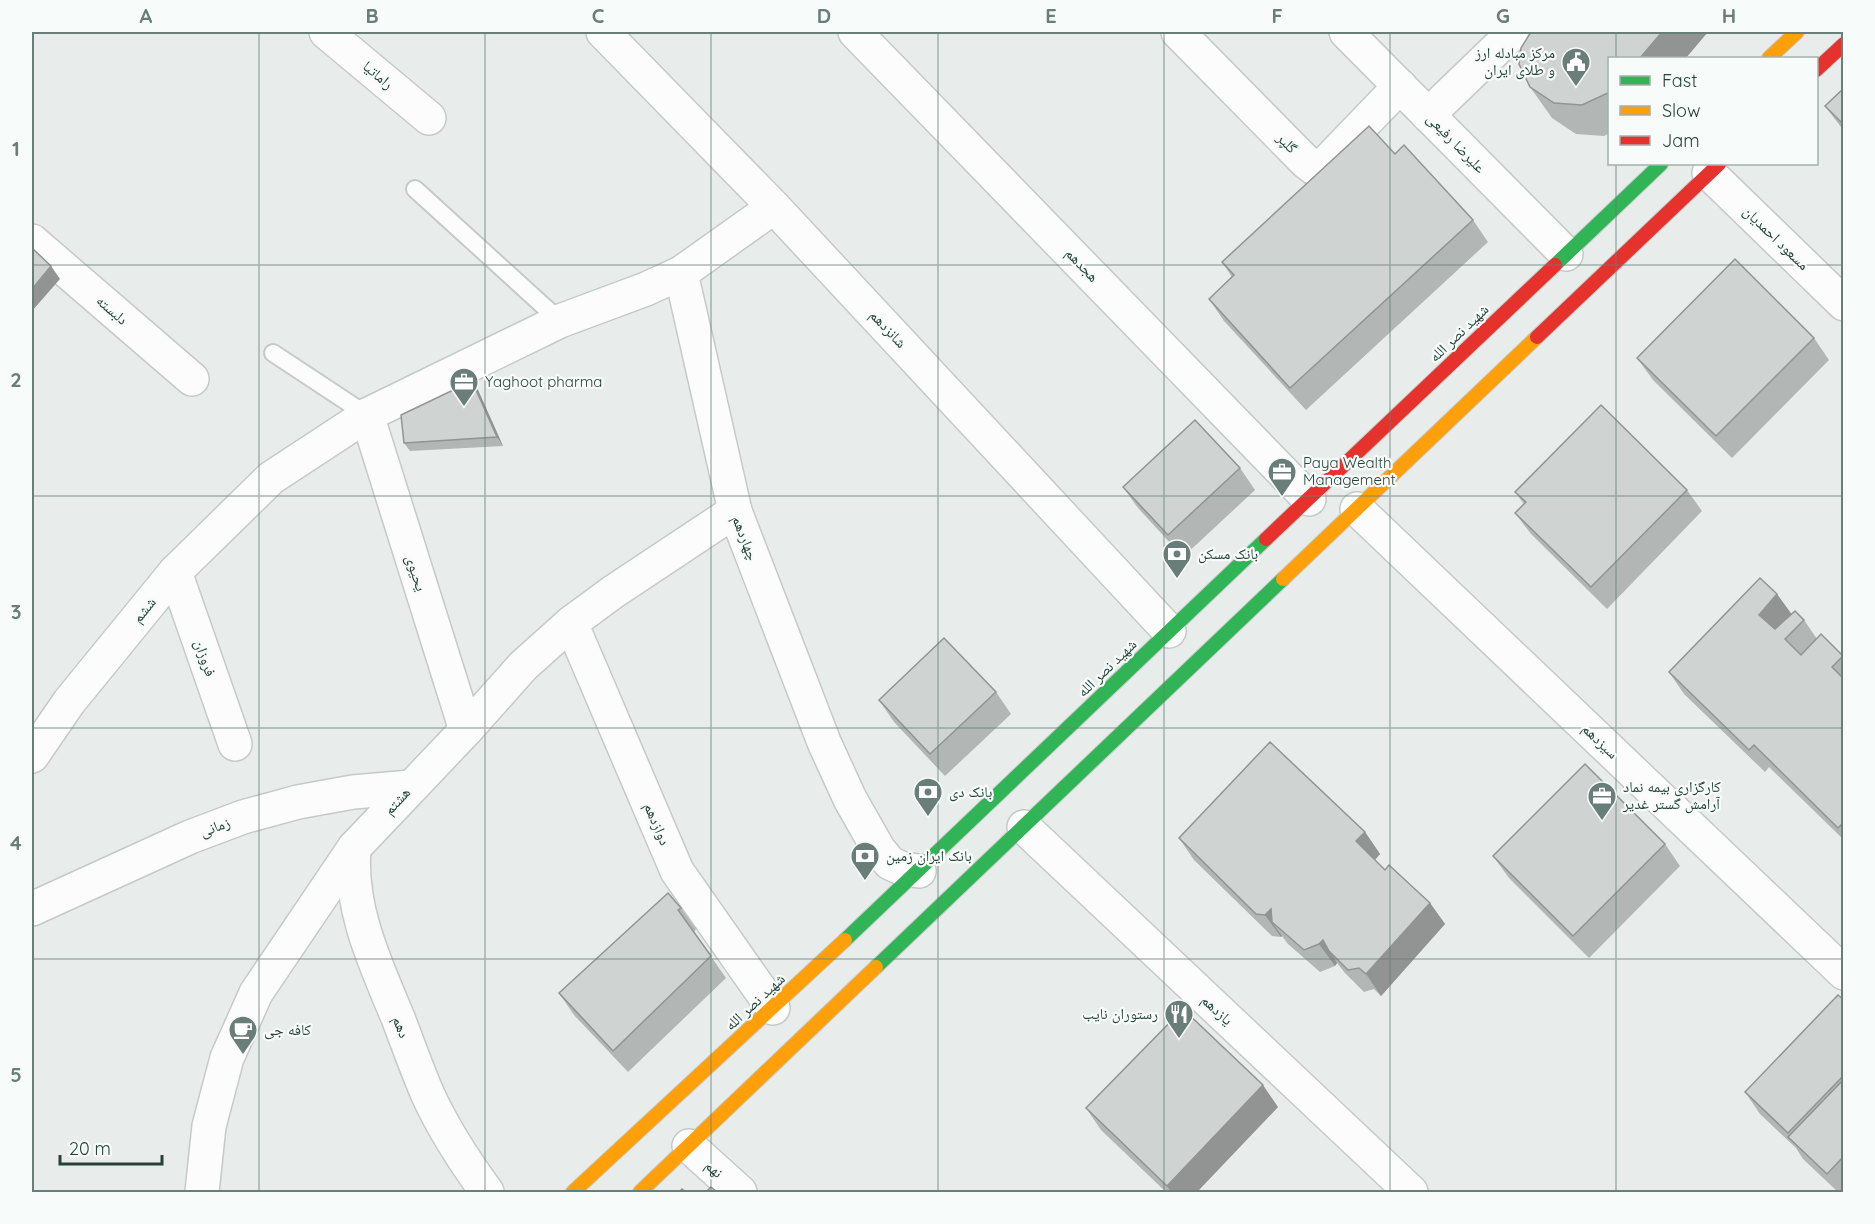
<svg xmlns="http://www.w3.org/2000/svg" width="1875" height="1224" font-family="Quicksand,'Noto Naskh Arabic',sans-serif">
	<rect width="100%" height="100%" fill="#e8edeb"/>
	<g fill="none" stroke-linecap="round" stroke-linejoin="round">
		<g stroke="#c5cac8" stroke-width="20">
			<g id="lane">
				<path d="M415 189 560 321"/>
				<path d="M273 353 367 415"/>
			</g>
		</g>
		<g stroke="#c5cac8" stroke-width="36">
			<g id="street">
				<path d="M326 32 429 118"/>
				<path d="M603 32 774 207 1169 631"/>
				<path d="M855 32 1309 499"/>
				<path d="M1178 32 1306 162 1314 168 1325 164 1400 86"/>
				<path d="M1346 32 1566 254"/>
				<path d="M1428 115 1514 32"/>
				<path d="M1709 173 1844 304"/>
				<path d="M32 241 192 379"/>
				<path d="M681 273 735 511 824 742 850 799 879 850 890 863 903 869 919 871"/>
				<path d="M367 415 466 730"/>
				<path d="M1357 509 1844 973"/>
				<path d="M175 572 235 744"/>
				<path d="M571 623 677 871 773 1008"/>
				<path d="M32 756 69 702 175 572 271 478 367 415 560 321 646 289 681 273 774 207"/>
				<path d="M1024 827 1411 1192"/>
				<path d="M354 848C349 908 375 963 398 1018 408 1044 417 1070 428 1095 444 1130 465 1162 487 1192"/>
				<path d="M32 909 190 837 243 817 298 802 353 792 411 787"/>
				<path d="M689 1146 740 1192"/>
				<path d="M202 1192 209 1126 227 1058 256 993 354 848 466 730 523 666 571 623 613 592 735 511"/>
			</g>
		</g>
		<g stroke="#c3cbc8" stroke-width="16">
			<g id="fast">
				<path d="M1555 265 1661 164"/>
				<path d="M845 940 1266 539"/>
				<path d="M876 967 1283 579"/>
			</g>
		</g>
		<g stroke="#c3cbc8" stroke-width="16">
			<g id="slow">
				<path d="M1769 58 1797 32"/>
				<path d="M1283 579 1537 337"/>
				<path d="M573 1192 845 940"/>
				<path d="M640 1192 876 967"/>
			</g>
		</g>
		<g stroke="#c3cbc8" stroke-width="16">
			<g id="jam">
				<path d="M1816 70 1844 44"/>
				<path d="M1537 337 1719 164"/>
				<path d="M1266 539 1555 265"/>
			</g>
		</g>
		<use href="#lane" stroke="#fcfcfc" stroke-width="16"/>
		<use href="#street" stroke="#fcfcfc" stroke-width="33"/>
		<use href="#fast" stroke="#30b455" stroke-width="14"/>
		<use href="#slow" stroke="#ff9f0a" stroke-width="14"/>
		<use href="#jam" stroke="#e5322d" stroke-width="14"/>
	</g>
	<g fill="#b2b6b5">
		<path d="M1610 58V133L1604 136 1576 134 1552 118 1530 87Z"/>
		<path d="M1844 88V131L1825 106Z"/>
		<path d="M1395 154 1473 220 1488 242 1306 410 1224 321 1209 299 1232 277 1222 262Z"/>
		<path d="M1814 338 1829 360 1732 458 1653 380 1637 358Z"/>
		<path d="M478 390 503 446 410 451 404 443Z"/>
		<path d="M1240 468 1255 490 1183 557 1138 508 1123 487Z"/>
		<path d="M1687 490 1702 511 1607 609 1531 534 1515 513 1524 504 1515 492Z"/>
		<path d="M1777 594 1791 614 1804 620 1817 639 1821 634 1844 657V840L1769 767 1765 772 1684 694 1669 672Z"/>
		<path d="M996 692 1011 714 945 776 894 722 879 700Z"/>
		<path d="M1365 832 1380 854 1375 860 1385 870 1430 903 1445 924 1381 996 1374 989 1364 992 1345 973 1337 963 1335 966 1320 972 1288 944 1282 936 1281 937 1272 936 1194 860 1179 838Z"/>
		<path d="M1665 844 1680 866 1589 958 1509 878 1493 856Z"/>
		<path d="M681 908 696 929 694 932 726 978 628 1072 574 1015 559 993Z"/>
		<path d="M1844 1000V1192H1838L1803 1159 1796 1148 1760 1114 1745 1092Z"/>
		<path d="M1278 1107 1197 1192H1166L1101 1130 1086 1108Z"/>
	</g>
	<g fill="#919493">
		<path d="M1662 32H1708L1686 58H1640Z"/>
		<path d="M51 266 60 279 32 311V289Z"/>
		<path d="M472 381 478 390 503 446 497 437Z"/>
		<path d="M1777 594 1793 616 1774 637 1759 615Z"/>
		<path d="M1365 832 1380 854 1372 863 1356 841Z"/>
		<path d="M1430 903 1445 924 1381 996 1366 974Z"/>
		<path d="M1271 909 1272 922 1282 936 1281 937 1265 915Z"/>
		<path d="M1323 940 1337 963 1335 966 1319 944Z"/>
		<path d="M1263 1085 1278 1107 1197 1192H1171L1167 1186Z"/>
	</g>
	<g fill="#cfd4d2" stroke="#919493" stroke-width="1.5">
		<path d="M1532 32H1662L1640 58H1610V92L1582 105 1554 103 1530 87 1519 64 1521 48 1529 35Z"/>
		<path d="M1844 88V125L1825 106Z"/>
		<path d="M1369 126 1395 154 1404 145 1473 220 1290 388 1209 299 1234 275 1222 262Z"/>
		<path d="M32 248 51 266 32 289Z"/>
		<path d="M1735 259 1814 338 1716 436 1637 358Z"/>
		<path d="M472 381 497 437 404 443 401 415Z"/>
		<path d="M1601 405 1687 490 1591 587 1515 513 1526 502 1515 492Z"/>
		<path d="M1195 420 1240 468 1168 535 1123 487Z"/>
		<path d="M1760 578 1777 594 1759 615 1775 629 1795 611 1804 620 1785 639 1801 655 1821 634 1843 656 1832 667 1844 679V822L1838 828 1754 745 1749 750 1669 672Z"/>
		<path d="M944 638 996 692 930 754 879 700Z"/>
		<path d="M1270 742 1365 832 1356 841 1385 870 1389 865 1430 903 1366 974 1359 968 1348 970 1329 951 1323 940 1319 944 1304 950 1272 922 1271 909 1265 915 1256 914 1179 838Z"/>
		<path d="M1585 764 1665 844 1573 936 1493 856Z"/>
		<path d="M668 893 681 908 678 910 711 956 613 1051 559 993Z"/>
		<path d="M1838 995 1844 1000V1075L1788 1133 1745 1092Z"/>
		<path d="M1183 1009 1263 1085 1167 1186 1086 1108Z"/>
		<path d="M1844 1079V1156L1827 1174 1788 1137Z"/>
		<path d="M711 1187 717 1192H706Z"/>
		<path d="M682 1189 686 1192H679Z"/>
	</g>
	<path fill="none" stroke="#697e78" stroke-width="1.5" stroke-opacity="0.55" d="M259 32V1192M485 32V1192M711 32V1192M938 32V1192M1164 32V1192M1390 32V1192M1616 32V58M1616 164V1192M32 265H1844M32 496H1844M32 728H1844M32 959H1844"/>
	<defs>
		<g id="civic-pin" transform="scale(1.5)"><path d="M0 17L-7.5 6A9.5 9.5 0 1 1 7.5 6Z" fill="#697e78" stroke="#f7fbf9"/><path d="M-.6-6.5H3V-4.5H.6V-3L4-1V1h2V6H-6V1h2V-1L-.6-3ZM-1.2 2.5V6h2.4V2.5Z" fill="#fff"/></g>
		<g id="office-pin" transform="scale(1.5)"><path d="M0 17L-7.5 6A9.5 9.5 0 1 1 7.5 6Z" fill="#697e78" stroke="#f7fbf9"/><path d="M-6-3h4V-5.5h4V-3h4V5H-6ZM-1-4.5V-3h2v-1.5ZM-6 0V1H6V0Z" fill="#fff"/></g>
		<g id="bank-pin" transform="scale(1.5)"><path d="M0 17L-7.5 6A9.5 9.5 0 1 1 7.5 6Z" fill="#697e78" stroke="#f7fbf9"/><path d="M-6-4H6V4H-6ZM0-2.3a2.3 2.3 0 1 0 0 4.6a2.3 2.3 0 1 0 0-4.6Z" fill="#fff"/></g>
		<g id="restaurant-pin" transform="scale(1.5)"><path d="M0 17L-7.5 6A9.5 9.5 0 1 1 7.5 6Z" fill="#697e78" stroke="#f7fbf9"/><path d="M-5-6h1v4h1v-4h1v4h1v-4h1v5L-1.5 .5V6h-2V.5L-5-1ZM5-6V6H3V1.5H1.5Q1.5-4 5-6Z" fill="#fff"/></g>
		<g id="cafe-pin" transform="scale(1.5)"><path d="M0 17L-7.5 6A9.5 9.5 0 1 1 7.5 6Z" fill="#697e78" stroke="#f7fbf9"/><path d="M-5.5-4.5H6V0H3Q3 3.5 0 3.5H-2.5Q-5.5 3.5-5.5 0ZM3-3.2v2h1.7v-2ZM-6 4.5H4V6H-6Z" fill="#fff"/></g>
	</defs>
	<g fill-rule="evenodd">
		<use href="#civic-pin" x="1576" y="62"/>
		<use href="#office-pin" x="464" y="382"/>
		<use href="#office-pin" x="1282" y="472"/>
		<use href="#bank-pin" x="1177" y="554"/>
		<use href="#bank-pin" x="928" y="792"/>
		<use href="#office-pin" x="1602" y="796"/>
		<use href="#bank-pin" x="865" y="856"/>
		<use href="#restaurant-pin" x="1179" y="1014"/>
		<use href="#cafe-pin" x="243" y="1030"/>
	</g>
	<g text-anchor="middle" stroke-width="4.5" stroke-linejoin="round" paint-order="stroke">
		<g font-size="15" fill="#24423a" stroke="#f7fbf9" text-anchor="start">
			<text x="1555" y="58" text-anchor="end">مركز مبادله ارز<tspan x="1555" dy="17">و طلای ايران</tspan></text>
			<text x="485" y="387">Yaghoot pharma</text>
			<text x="1303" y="468">Paya Wealth<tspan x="1303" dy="17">Management</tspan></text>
			<text x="1198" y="559">بانک مسکن</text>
			<text x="1623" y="792">کارگزاری بیمه نماد<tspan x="1623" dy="17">آرامش گستر غدیر</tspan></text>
			<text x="949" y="797">بانک دی</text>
			<text x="886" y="861">بانک ایران زمین</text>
			<text x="1158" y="1019" text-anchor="end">رستوران نایب</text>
			<text x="264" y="1035">کافه جی</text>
		</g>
		<g font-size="15" fill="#24423a" stroke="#f7fbf9">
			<text transform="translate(378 75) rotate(40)" y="5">راماتیا</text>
			<text transform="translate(1287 143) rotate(46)" y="5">گلپر</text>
			<text transform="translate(1456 143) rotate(46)" y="5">علیرضا رفیعی</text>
			<text transform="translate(1776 238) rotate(44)" y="5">مسعود احمدیان</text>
			<text transform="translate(1082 265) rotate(46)" y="5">هجدهم</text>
			<text transform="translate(112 310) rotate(41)" y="5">دلبسته</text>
			<text transform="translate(888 329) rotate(47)" y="5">شانزدهم</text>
			<text transform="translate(1459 333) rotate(-44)" y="5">شهید نصر الله</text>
			<text transform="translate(745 538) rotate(69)" y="5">چهاردهم</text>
			<text transform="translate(416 573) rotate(72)" y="5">یحیوی</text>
			<text transform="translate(144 610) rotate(-51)" y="5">ششم</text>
			<text transform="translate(205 658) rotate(71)" y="5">فروزان</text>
			<text transform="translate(1107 668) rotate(-44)" y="5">شهید نصر الله</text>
			<text transform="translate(1600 741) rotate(44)" y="5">سیزدهم</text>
			<text transform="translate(397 801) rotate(-47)" y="5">هشتم</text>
			<text transform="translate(657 824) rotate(67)" y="5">دوازدهم</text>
			<text transform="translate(215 827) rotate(-20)" y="5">زمانی</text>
			<text transform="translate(755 1002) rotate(-43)" y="5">شهید نصر الله</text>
			<text transform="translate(1217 1010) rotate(43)" y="5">یازدهم</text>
			<text transform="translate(401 1027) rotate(68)" y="5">دهم</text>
			<text transform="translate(714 1169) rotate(42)" y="5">نهم</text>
		</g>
	</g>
	<rect width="1875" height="1224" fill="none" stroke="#f7fbf9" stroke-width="66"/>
	<rect x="1608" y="57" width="210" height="108" fill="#f7fbf9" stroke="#a3b1ad" stroke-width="1.5"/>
	<rect x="1620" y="76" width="30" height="9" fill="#30b455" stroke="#a3b1ad" stroke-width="1.5"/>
	<text x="1662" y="87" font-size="18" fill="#24423a">Fast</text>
	<rect x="1620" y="106" width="30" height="9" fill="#ff9f0a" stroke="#a3b1ad" stroke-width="1.5"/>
	<text x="1662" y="117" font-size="18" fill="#24423a">Slow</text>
	<rect x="1620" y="136" width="30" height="9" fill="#e5322d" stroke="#a3b1ad" stroke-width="1.5"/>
	<text x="1662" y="147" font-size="18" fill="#24423a">Jam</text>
	<path d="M60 1155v9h102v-9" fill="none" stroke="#24423a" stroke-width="3"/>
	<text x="69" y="1155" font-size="18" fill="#24423a" stroke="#f7fbf9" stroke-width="4.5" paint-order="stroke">20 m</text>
	<rect x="33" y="33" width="1809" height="1158" fill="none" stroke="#697e78" stroke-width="2"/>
	<g font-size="20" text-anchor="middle" font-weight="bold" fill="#697e78">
		<text x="146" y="23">A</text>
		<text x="372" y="23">B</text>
		<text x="598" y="23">C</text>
		<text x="824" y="23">D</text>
		<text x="1051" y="23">E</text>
		<text x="1277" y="23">F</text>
		<text x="1503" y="23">G</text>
		<text x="1729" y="23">H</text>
		<text x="16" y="156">1</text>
		<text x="16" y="387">2</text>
		<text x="16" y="619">3</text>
		<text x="16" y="850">4</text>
		<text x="16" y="1082">5</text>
	</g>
</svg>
